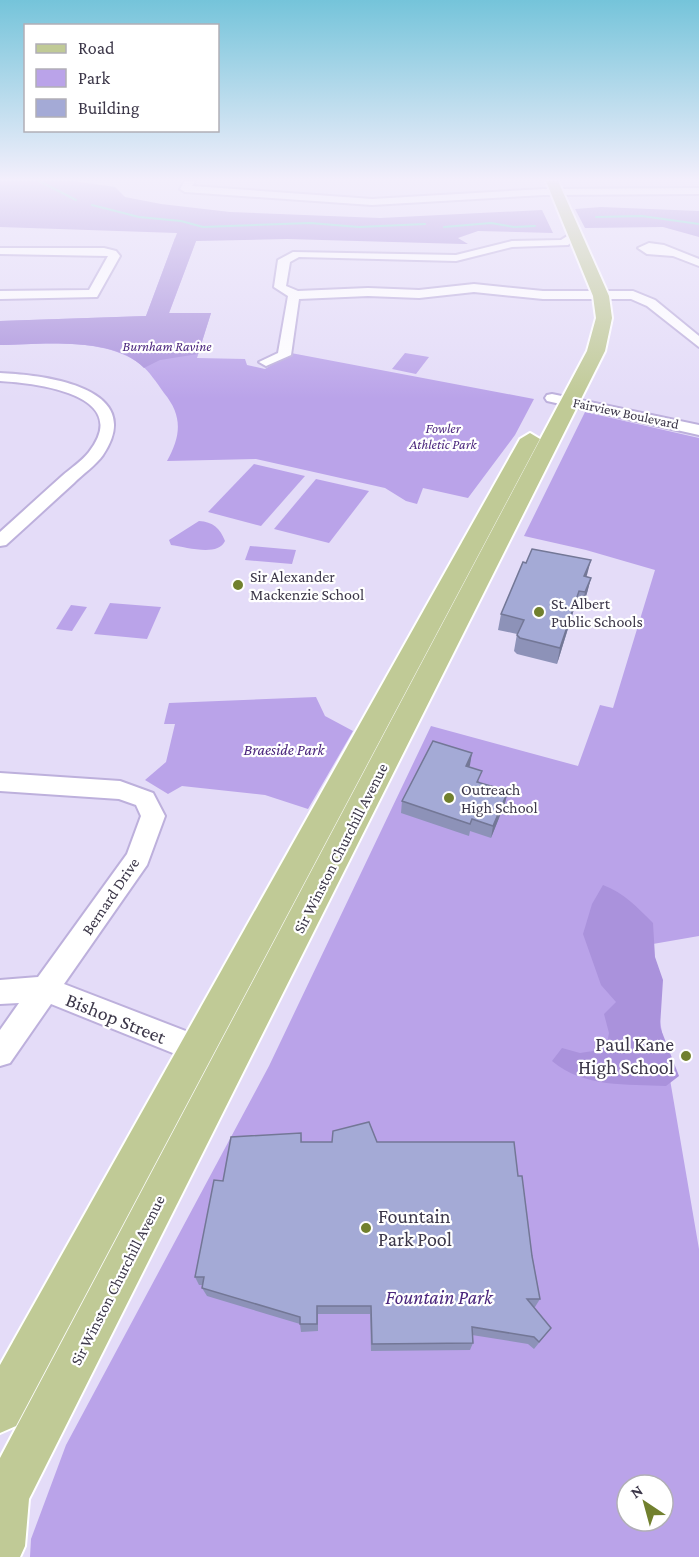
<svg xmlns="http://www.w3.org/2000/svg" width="699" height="1557" font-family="'Crimson Pro',serif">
	<rect width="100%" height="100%" fill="#e4dcf8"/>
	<g fill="#baa3e9" fill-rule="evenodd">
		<path d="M175 238 196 241 169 313H211L197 358 245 359 247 365 265 369 291 353 534 399 515 435 468 498 423 488 417 504 406 501 385 488 256 459 167 461C181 436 183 416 164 393 157 383 149 371 140 364 105 337 42 344 0 345V321L146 316Z"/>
		<path d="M405 353 429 357 416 374 392 369Z"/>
		<path d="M585 412 699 438V936L647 945 699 1249V1557H30L31 1539 66 1445 269 1066 431 726 578 766 600 705 613 708 655 570 586 550 524 536ZM627 1485H663V1521H627Z"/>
		<path d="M254 464 305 476 261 526 208 512Z"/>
		<path d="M316 479 369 491 329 543 274 529Z"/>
		<path d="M199 521C213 522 220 528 225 541 218 557 186 547 171 545L169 540Z"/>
		<path d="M250 546 296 550 292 564 245 560Z"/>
		<path d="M110 603 161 607 147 639 94 634Z"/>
		<path d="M71 605 87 607 72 631 56 629Z"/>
		<path d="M316 697 325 716 353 731 308 809 265 795 182 786 168 794 145 780 166 762 175 724H164L169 703Z"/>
	</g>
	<g fill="#aa92dc">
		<path d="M0 181H74L115 187 125 197 161 204 230 212 380 218 542 210 553 233 478 231 458 238 468 244H463L287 239 196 241 169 313H211L198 354 160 360 144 368C115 336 39 344 0 345V321L146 316 177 233 0 227Z"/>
		<path d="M601 207 699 211V237L663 227 585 228 575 209Z"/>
		<path d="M603 885C624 893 637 907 653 923L655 957 663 980 660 1027 679 1076 666 1086C627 1084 584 1088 552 1061L562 1048 580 1053 606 1049 609 1033 604 1014 616 1002 601 985 583 934 592 904Z"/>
	</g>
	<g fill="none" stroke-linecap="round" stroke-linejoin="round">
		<g stroke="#6adbc5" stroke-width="2">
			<path d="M39 181 76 200"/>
			<path d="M92 205 139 217 181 221 203 227 310 223 359 227 425 224"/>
			<path d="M596 217 642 216 699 224"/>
			<path d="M444 227 491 223 514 227 535 226"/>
		</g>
		<g stroke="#bdb0dc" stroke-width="4">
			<g id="minor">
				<path d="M185 181H195L192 186 372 199 544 189 699 188V194L544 195 372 205 185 192 180 189Z"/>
				<path d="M575 231 580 234 568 245 512 247 456 261 299 257 290 262 286 286 298 291 368 288 419 290 474 284 543 291H633L655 300 699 336V347L647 306 631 299H543L474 292 419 298 368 296 299 299 291 355 266 366 259 362 278 353 288 296 274 287 278 260 293 252 456 255 512 241 561 240Z"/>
				<path d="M649 243 664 245 699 259V266L673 256 647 254 638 248Z"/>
				<path d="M0 248H104L116 251 120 256 97 297 0 299V291L89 290 108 256 0 254Z"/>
				<path d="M0 373C44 375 148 387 103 455 96 465 83 474 74 483 51 504 29 524 6 545L0 546V532C21 513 41 495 62 476 71 468 82 461 89 452 134 394 35 383 0 381Z"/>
				<path d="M552 394 699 425V435L547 401 545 398 547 395Z"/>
				<path d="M0 773 120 781 153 793 165 816 147 865 64 984 240 1052 244 1062 240 1072 230 1076 51 1004 10 1063 0 1066V1030L19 1003 0 1004V980L38 977 127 854 141 816 136 805 119 799 0 791Z"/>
			</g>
		</g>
		<g stroke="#fff" stroke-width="4">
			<g id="major">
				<path d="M546 181H558L609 296 612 318 605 351 29 1499 25 1546 20 1557H0V1458L587 351 596 318 593 296Z"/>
				<path d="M530 433 540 439 16 1426 0 1433V1365L520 439Z"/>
			</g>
		</g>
		<use href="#minor" fill="#fff" fill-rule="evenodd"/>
		<use href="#major" fill="#c0ca96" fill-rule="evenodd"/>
	</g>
	<g fill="#8d92b8">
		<path d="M587 577 591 578 587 593 582 608 575 606 557 664 517 654 514 651 517 634 498 630 501 614Z"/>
		<path d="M472 753 469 767 480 783 508 791 505 803 491 838 470 831 469 836 401 813 402 801Z"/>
		<path d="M301 1133 302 1142H377L518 1176 540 1299 535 1307H533L551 1328 534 1349 528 1344 472 1335 473 1343 470 1350 371 1351 370 1314H318V1331L301 1332 300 1324 207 1296 202 1288 203 1285H199L195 1277 223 1181Z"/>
	</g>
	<g fill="#737796">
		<path d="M591 560 587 575 581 592 584 576Z"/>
		<path d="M591 578 587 593 582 608 585 592Z"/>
		<path d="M579 591 575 606 557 664 560 648Z"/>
		<path d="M472 753 470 765 464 778 466 766Z"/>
		<path d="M508 791 505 803 491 838 493 826Z"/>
	</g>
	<g fill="#a4aad6" stroke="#737796" stroke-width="1.5">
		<path d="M532 549 591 560 584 576 591 578 585 592 579 591 560 648 520 638 517 635 524 620 501 614 523 562 526 563Z"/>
		<path d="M433 741 472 753 466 766 482 771 477 782 508 791 493 826 472 819 470 824 402 801Z"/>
		<path d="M369 1122 377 1142H514L518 1176H522L532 1256 540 1299H527L551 1328 539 1342 534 1337 472 1327 473 1343 372 1344 371 1306H317V1324H300V1317L202 1288 204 1277H195L214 1180 223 1181 231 1137 301 1133V1142H332L333 1131Z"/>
	</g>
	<linearGradient id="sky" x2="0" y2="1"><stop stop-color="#75c4da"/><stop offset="0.45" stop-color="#f3effc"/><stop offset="1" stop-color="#f3effc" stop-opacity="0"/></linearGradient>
	<rect width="699" height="399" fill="url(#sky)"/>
	<g fill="#71802e" stroke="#fff" stroke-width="2">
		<circle cx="238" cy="585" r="6"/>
		<circle cx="539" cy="612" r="6"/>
		<circle cx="449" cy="798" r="6"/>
		<circle cx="686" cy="1056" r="6"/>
		<circle cx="366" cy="1228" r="6"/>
	</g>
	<g text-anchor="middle" stroke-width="4.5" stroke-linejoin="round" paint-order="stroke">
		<g font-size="14" font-style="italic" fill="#4b267d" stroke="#fff">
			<text x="167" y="351">Burnham Ravine</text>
			<text x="443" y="433">Fowler<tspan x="443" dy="16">Athletic Park</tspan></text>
		</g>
		<g font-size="14" fill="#3c3749" stroke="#fff">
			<text transform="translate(626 413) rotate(12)" y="5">Fairview Boulevard</text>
		</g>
		<g font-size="16" fill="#3c3749" stroke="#fff" text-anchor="start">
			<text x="250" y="582">Sir Alexander<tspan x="250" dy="18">Mackenzie School</tspan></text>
			<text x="551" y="609">St. Albert<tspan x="551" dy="18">Public Schools</tspan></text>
			<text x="461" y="795">Outreach<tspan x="461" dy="18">High School</tspan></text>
		</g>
		<g font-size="16" font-style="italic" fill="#4b267d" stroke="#fff">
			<text x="284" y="755">Braeside Park</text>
		</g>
		<g font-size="16" fill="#3c3749" stroke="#fff">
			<text transform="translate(340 848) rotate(-63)" y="6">Sir Winston Churchill Avenue</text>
			<text transform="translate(110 896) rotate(-56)" y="6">Bernard Drive</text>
			<text transform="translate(117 1280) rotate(-63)" y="6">Sir Winston Churchill Avenue</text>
		</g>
		<g font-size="20" fill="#3c3749" stroke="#fff">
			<text transform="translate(116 1018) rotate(22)" y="7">Bishop Street</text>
		</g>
		<g font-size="20" fill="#3c3749" stroke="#fff" text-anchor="end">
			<text x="674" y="1051">Paul Kane<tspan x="674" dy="23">High School</tspan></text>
			<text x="378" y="1223" text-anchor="start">Fountain<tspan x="378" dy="23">Park Pool</tspan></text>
		</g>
		<g font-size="20" font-style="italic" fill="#4b267d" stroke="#fff">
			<text x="439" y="1304">Fountain Park</text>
		</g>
	</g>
	<rect x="24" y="24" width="195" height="108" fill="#ffffff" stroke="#b1afb6" stroke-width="1.5"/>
	<rect x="36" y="44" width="30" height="9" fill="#c0ca96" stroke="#b1afb6" stroke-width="1.5"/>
	<text x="78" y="54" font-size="18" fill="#3c3749">Road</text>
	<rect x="36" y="69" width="30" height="18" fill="#baa3e9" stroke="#b1afb6" stroke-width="1.5"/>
	<text x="78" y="84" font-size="18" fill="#3c3749">Park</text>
	<rect x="36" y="99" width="30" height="18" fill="#a4aad6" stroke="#b1afb6" stroke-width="1.5"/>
	<text x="78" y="114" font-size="18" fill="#3c3749">Building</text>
	<g transform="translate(645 1503) rotate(324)"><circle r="28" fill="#ffffff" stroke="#b1afb6" stroke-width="1.5"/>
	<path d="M0-4.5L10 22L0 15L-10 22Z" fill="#71802e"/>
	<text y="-9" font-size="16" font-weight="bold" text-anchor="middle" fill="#3c3749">N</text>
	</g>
</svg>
